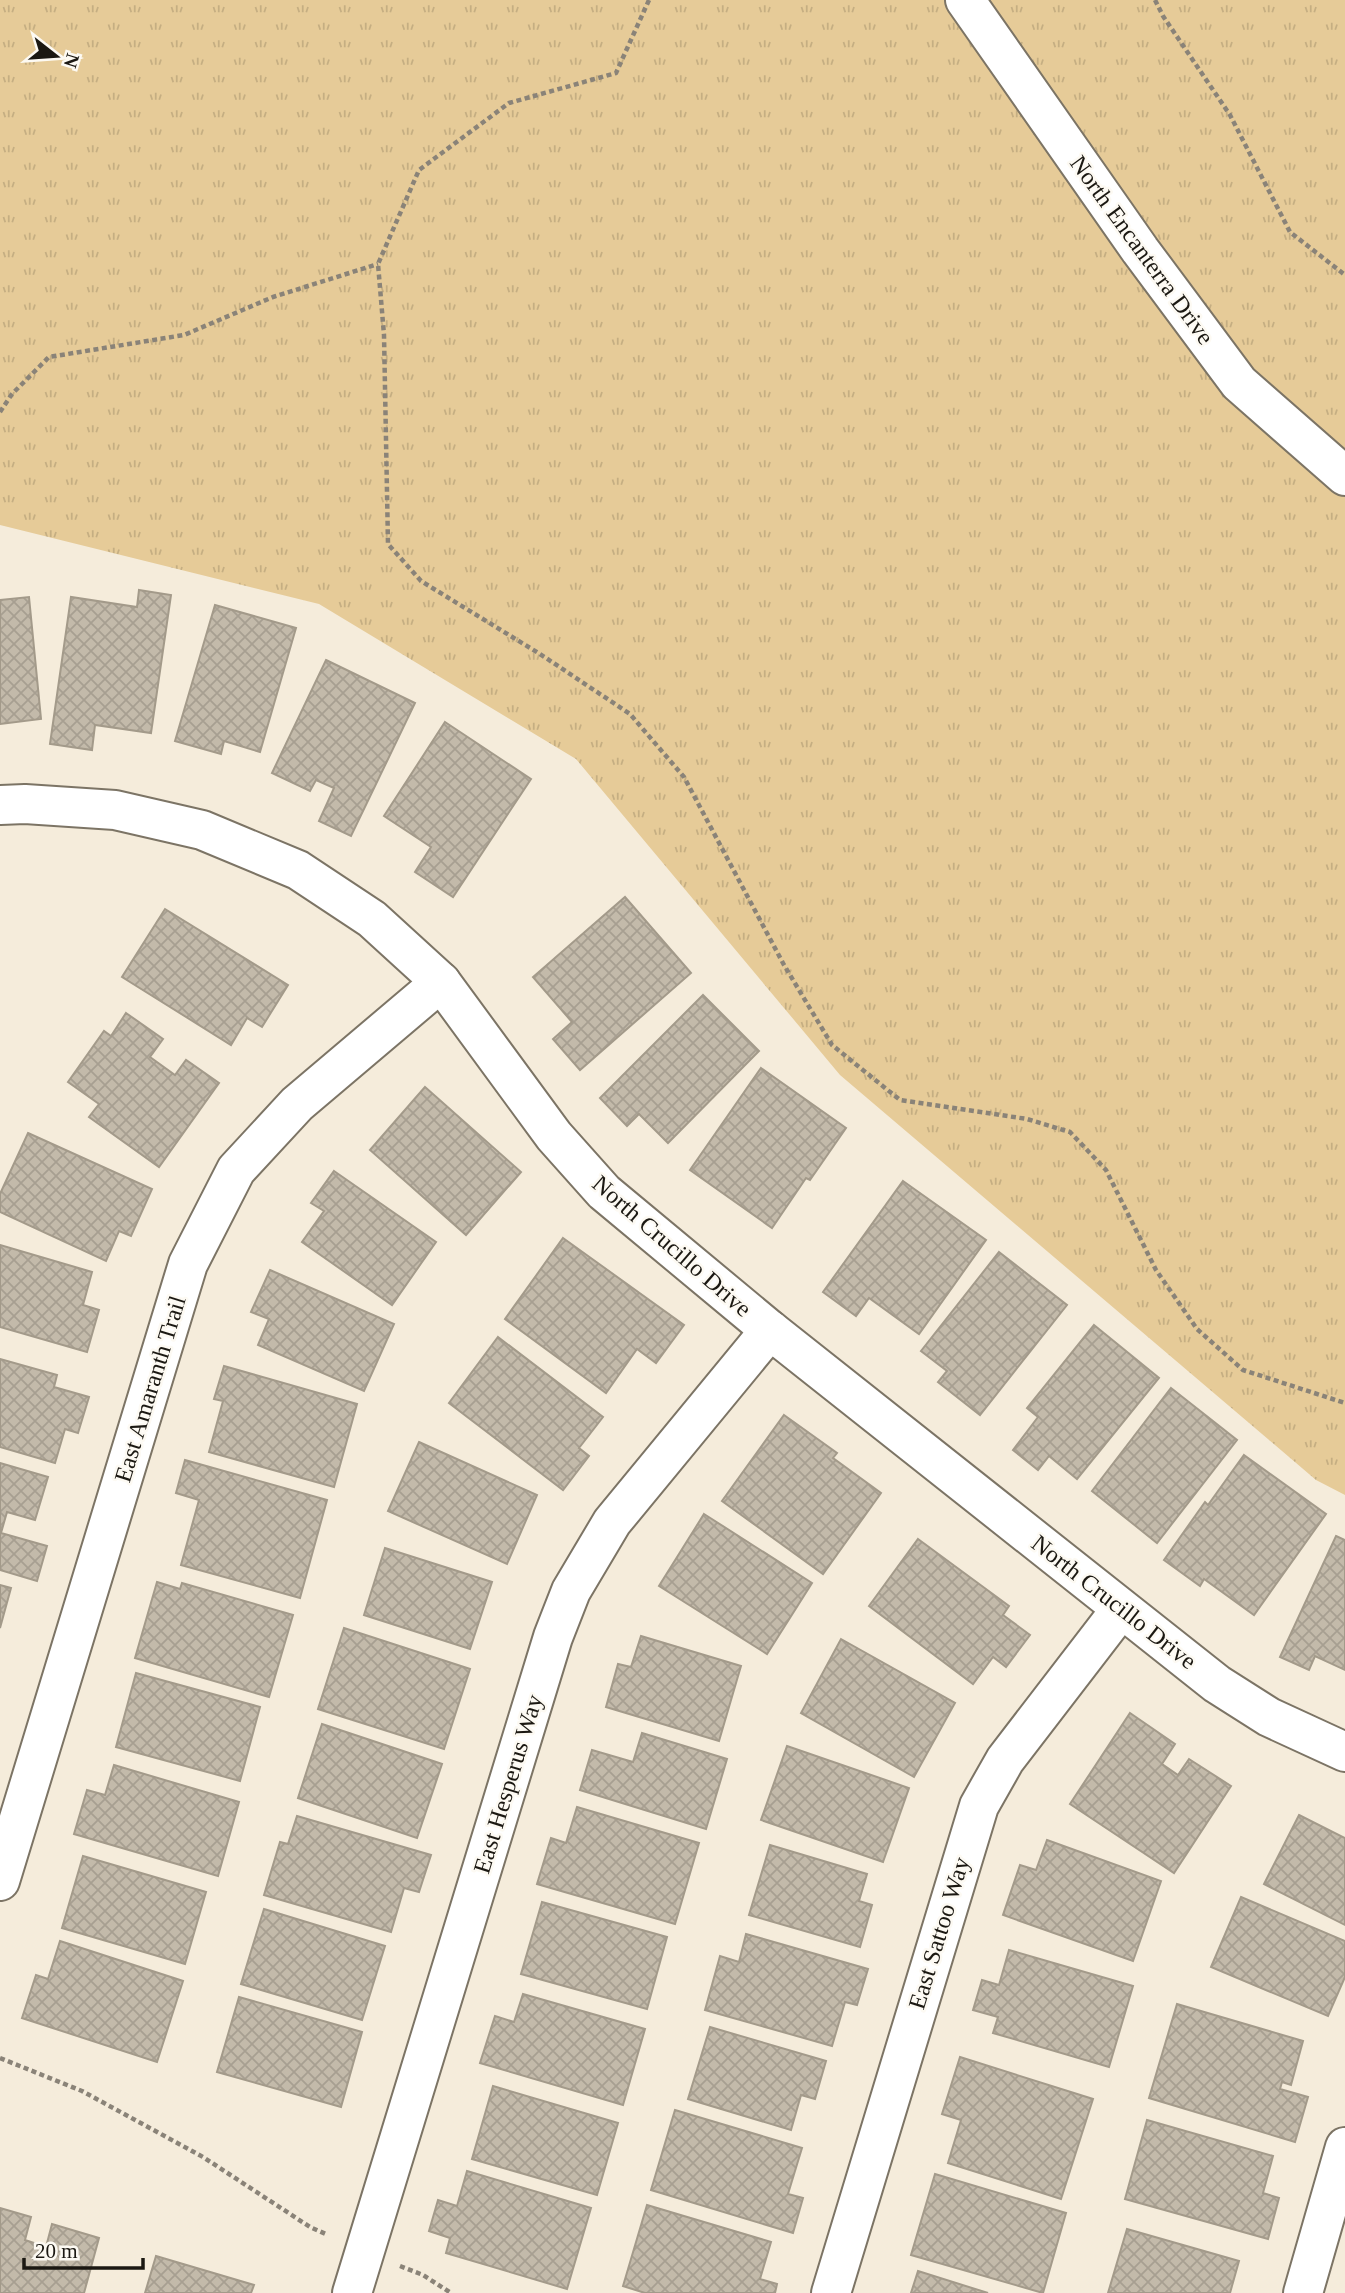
<svg xmlns="http://www.w3.org/2000/svg" width="1345" height="2293" font-family="Georgia,serif">
	<defs>
		<pattern id="grass-tufts" width="24" height="20" patternUnits="userSpaceOnUse" patternTransform="scale(1.75)"><rect width="24" height="20" fill="#e6cb98"/><path d="M3 7l-1-3M5 7V3M7 7l1-3M15 17l-1-3M17 17v-4M19 17l1-3" fill="none" stroke="#c5ae82"/></pattern>
		<pattern id="building-cross-hatch" width="8" height="8" patternUnits="userSpaceOnUse" patternTransform="scale(1.75)"><rect width="8" height="8" fill="#c3baaa"/><path d="M0 0l8 8M0 8l8-8" fill="none" stroke="#a79f91"/></pattern>
	</defs>
	<rect width="100%" height="100%" fill="#f5ecdb"/>
	<path fill="url(#grass-tufts)" d="M0 0H1345V1495L1316 1480 840 1075 576 759 319 604 0 525Z"/>
	<g fill="url(#building-cross-hatch)" stroke="#a39a8a" stroke-width="2">
		<path d="M139 590 171 595 151 733 95 725 92 750 50 744 71 597 137 607Z"/>
		<path d="M29 597 41 719 0 724V600Z"/>
		<path d="M215 605 296 628 260 752 224 741 221 754 175 741Z"/>
		<path d="M326 660 415 703 351 836 319 821 334 788 316 780 310 791 272 773Z"/>
		<path d="M445 722 531 779 453 897 415 872 431 847 384 816Z"/>
		<path d="M625 897 691 973 580 1070 553 1039 572 1022 533 977Z"/>
		<path d="M165 909 288 985 262 1027 247 1018 231 1045 122 977Z"/>
		<path d="M703 995 759 1051 668 1143 639 1114 627 1126 600 1098Z"/>
		<path d="M126 1013 163 1039 150 1057 175 1075 186 1060 219 1083 159 1167 89 1117 99 1104 68 1082 104 1031 111 1036Z"/>
		<path d="M761 1068 846 1128 810 1180 806 1178 772 1228 690 1170Z"/>
		<path d="M425 1087 521 1172 466 1235 370 1150Z"/>
		<path d="M28 1133 152 1189 131 1236 119 1231 106 1261 0 1212V1194Z"/>
		<path d="M334 1171 436 1242 392 1305 302 1242 324 1211 311 1203Z"/>
		<path d="M903 1181 986 1240 919 1334 869 1298 856 1316 823 1292Z"/>
		<path d="M563 1238 684 1325 656 1363 637 1349 606 1393 505 1319Z"/>
		<path d="M0 1245 92 1272 83 1305 99 1310 87 1352 0 1327Z"/>
		<path d="M999 1252 1067 1305 980 1415 938 1382 947 1371 921 1351Z"/>
		<path d="M270 1270 394 1324 364 1391 258 1345 269 1319 251 1312Z"/>
		<path d="M1094 1325 1159 1378 1077 1479 1049 1456 1038 1470 1013 1450 1038 1417 1027 1408Z"/>
		<path d="M498 1337 603 1417 579 1448 589 1456 563 1490 449 1403Z"/>
		<path d="M0 1359 57 1375 54 1387 89 1397 78 1433 65 1429 55 1463 0 1447Z"/>
		<path d="M224 1366 357 1404 334 1487 209 1452 223 1401 214 1399Z"/>
		<path d="M1171 1388 1237 1440 1157 1543 1092 1491Z"/>
		<path d="M784 1415 837 1453 833 1458 881 1493 823 1574 722 1501Z"/>
		<path d="M419 1442 537 1495 507 1564 388 1511Z"/>
		<path d="M1244 1455 1326 1514 1254 1615 1204 1579 1200 1586 1164 1560 1205 1502 1208 1505Z"/>
		<path d="M185 1460 327 1500 300 1598 181 1565 199 1500 176 1493Z"/>
		<path d="M0 1463 48 1477 35 1520 7 1512 1 1533 47 1546 37 1581 0 1570Z"/>
		<path d="M704 1514 812 1583 767 1654 659 1586Z"/>
		<path d="M1336 1536 1345 1540V1670L1315 1656 1309 1670 1280 1657Z"/>
		<path d="M918 1539 1009 1606 1003 1615 1030 1635 1006 1667 993 1657 973 1684 869 1606Z"/>
		<path d="M385 1548 492 1582 470 1649 364 1615Z"/>
		<path d="M157 1582 180 1589 182 1583 293 1615 269 1697 135 1658Z"/>
		<path d="M0 1585 11 1588 0 1628Z"/>
		<path d="M344 1628 470 1669 444 1749 318 1709Z"/>
		<path d="M641 1636 741 1666 719 1741 606 1707 618 1664 631 1667Z"/>
		<path d="M841 1639 955 1703 914 1777 801 1713Z"/>
		<path d="M136 1673 260 1707 240 1781 116 1747Z"/>
		<path d="M1130 1713 1175 1744 1162 1764 1178 1775 1189 1759 1231 1786 1174 1873 1070 1804Z"/>
		<path d="M322 1724 442 1764 417 1838 298 1798Z"/>
		<path d="M642 1733 727 1759 706 1829 580 1790 592 1750 633 1762Z"/>
		<path d="M787 1746 909 1788 883 1862 761 1820Z"/>
		<path d="M114 1765 239 1802 218 1876 74 1834 87 1790 105 1795Z"/>
		<path d="M577 1807 699 1843 675 1924 537 1884 551 1838 566 1843Z"/>
		<path d="M1299 1815 1345 1838V1925L1264 1884Z"/>
		<path d="M297 1816 431 1855 419 1892 404 1888 391 1932 264 1895 280 1842 288 1844Z"/>
		<path d="M1047 1840 1161 1881 1133 1961 1003 1915 1020 1865 1036 1870Z"/>
		<path d="M770 1845 867 1874 859 1901 872 1905 860 1947 749 1915Z"/>
		<path d="M83 1856 206 1892 185 1964 62 1928Z"/>
		<path d="M1241 1897 1345 1941V1977L1328 2016 1211 1967Z"/>
		<path d="M542 1902 667 1937 647 2009 521 1974Z"/>
		<path d="M264 1909 385 1946 362 2020 241 1984Z"/>
		<path d="M746 1934 868 1969 857 2005 845 2002 832 2046 705 2010 720 1956 739 1962Z"/>
		<path d="M60 1941 183 1981 157 2062 22 2018 36 1975 48 1979Z"/>
		<path d="M1009 1950 1133 1986 1109 2067 993 2033 998 2017 973 2010 982 1980 999 1985Z"/>
		<path d="M523 1994 645 2029 623 2105 480 2063 495 2016 514 2022Z"/>
		<path d="M239 1997 362 2032 341 2107 217 2072Z"/>
		<path d="M1177 2004 1303 2041 1291 2085 1282 2082 1280 2089 1308 2097 1295 2142 1149 2098Z"/>
		<path d="M710 2027 826 2061 815 2099 801 2095 791 2130 688 2099Z"/>
		<path d="M960 2057 1093 2099 1061 2199 948 2163 961 2120 942 2114Z"/>
		<path d="M493 2086 618 2123 597 2195 472 2159Z"/>
		<path d="M675 2110 802 2148 788 2194 803 2198 793 2233 651 2190Z"/>
		<path d="M1147 2120 1273 2156 1263 2193 1279 2198 1268 2239 1125 2199Z"/>
		<path d="M467 2171 591 2208 567 2289 446 2253 450 2238 429 2231 438 2200 457 2206Z"/>
		<path d="M935 2174 1066 2213 1043 2293 911 2255Z"/>
		<path d="M647 2205 771 2242 760 2279 777 2284 775 2293H645L623 2286Z"/>
		<path d="M0 2208 31 2217 25 2240 46 2247 52 2224 99 2238 84 2293H0Z"/>
		<path d="M1127 2229 1239 2261 1230 2293H1108Z"/>
		<path d="M156 2256 254 2285 251 2293H145Z"/>
		<path d="M918 2271 988 2293H911Z"/>
	</g>
	<g fill="none" stroke-linecap="round" stroke-linejoin="round">
		<g stroke="#7c7465" stroke-width="42">
			<g id="street">
				<path d="M965 0 1140 250 1239 383 1345 476"/>
				<path d="M0 805 25 804 115 810 202 830 298 870 372 919 441 982 554 1136 604 1192 770 1330 1217 1684 1269 1717 1345 1752"/>
				<path d="M0 1881 188 1264 236 1170 297 1104 441 982"/>
				<path d="M352 2293 553 1637 571 1591 612 1522 770 1330"/>
				<path d="M831 2293 979 1806 1005 1760 1121 1609"/>
				<path d="M1303 2293 1345 2147"/>
			</g>
		</g>
		<g stroke="#8a8378" stroke-width="4.5" stroke-dasharray="5 3.5" stroke-linecap="butt">
			<path d="M649 0 616 73 509 103 419 170 378 264 384 335 388 544 421 581 540 654 630 714 684 777 784 965 832 1045 900 1100 1027 1119 1070 1132 1106 1170 1156 1270 1197 1329 1243 1370 1345 1403"/>
			<path d="M1155 0 1163 16 1230 115 1290 232 1345 275"/>
			<path d="M0 412 12 394 49 357 184 335 273 297 378 264"/>
			<path d="M0 2058 82 2091 203 2157 310 2227 328 2235"/>
			<path d="M400 2266 423 2275 451 2293"/>
		</g>
		<use href="#street" stroke="#fff" stroke-width="38"/>
	</g>
	<g text-anchor="middle" stroke-width="5" stroke-linejoin="round" paint-order="stroke">
		<g font-size="24" fill="#1b1812" stroke="#fdfaf3">
			<text transform="translate(1142 250) rotate(54)" y="8">North Encanterra Drive</text>
			<text transform="translate(672 1246) rotate(41)" y="8">North Crucillo Drive</text>
			<text transform="translate(150 1389) rotate(-73)" y="8">East Amaranth Trail</text>
			<text transform="translate(1114 1602) rotate(38)" y="8">North Crucillo Drive</text>
			<text transform="translate(508 1784) rotate(-73)" y="8">East Hesperus Way</text>
			<text transform="translate(939 1933) rotate(-73)" y="8">East Sattoo Way</text>
		</g>
	</g>
	<g transform="translate(56 56) rotate(107)" stroke="#fdfaf3" stroke-width="5" paint-order="stroke">
	<path d="M0-5L12 26L0 18L-12 26Z" fill="#1b1812"/>
	<text y="-10" font-size="19" font-weight="bold" text-anchor="middle" fill="#1b1812">N</text>
	</g>
	<path d="M24 2258v10h119v-10" fill="none" stroke="#1b1812" stroke-width="3.5"/>
	<text x="35" y="2258" font-size="21" fill="#1b1812" stroke="#fdfaf3" stroke-width="5" paint-order="stroke">20 m</text>
</svg>
